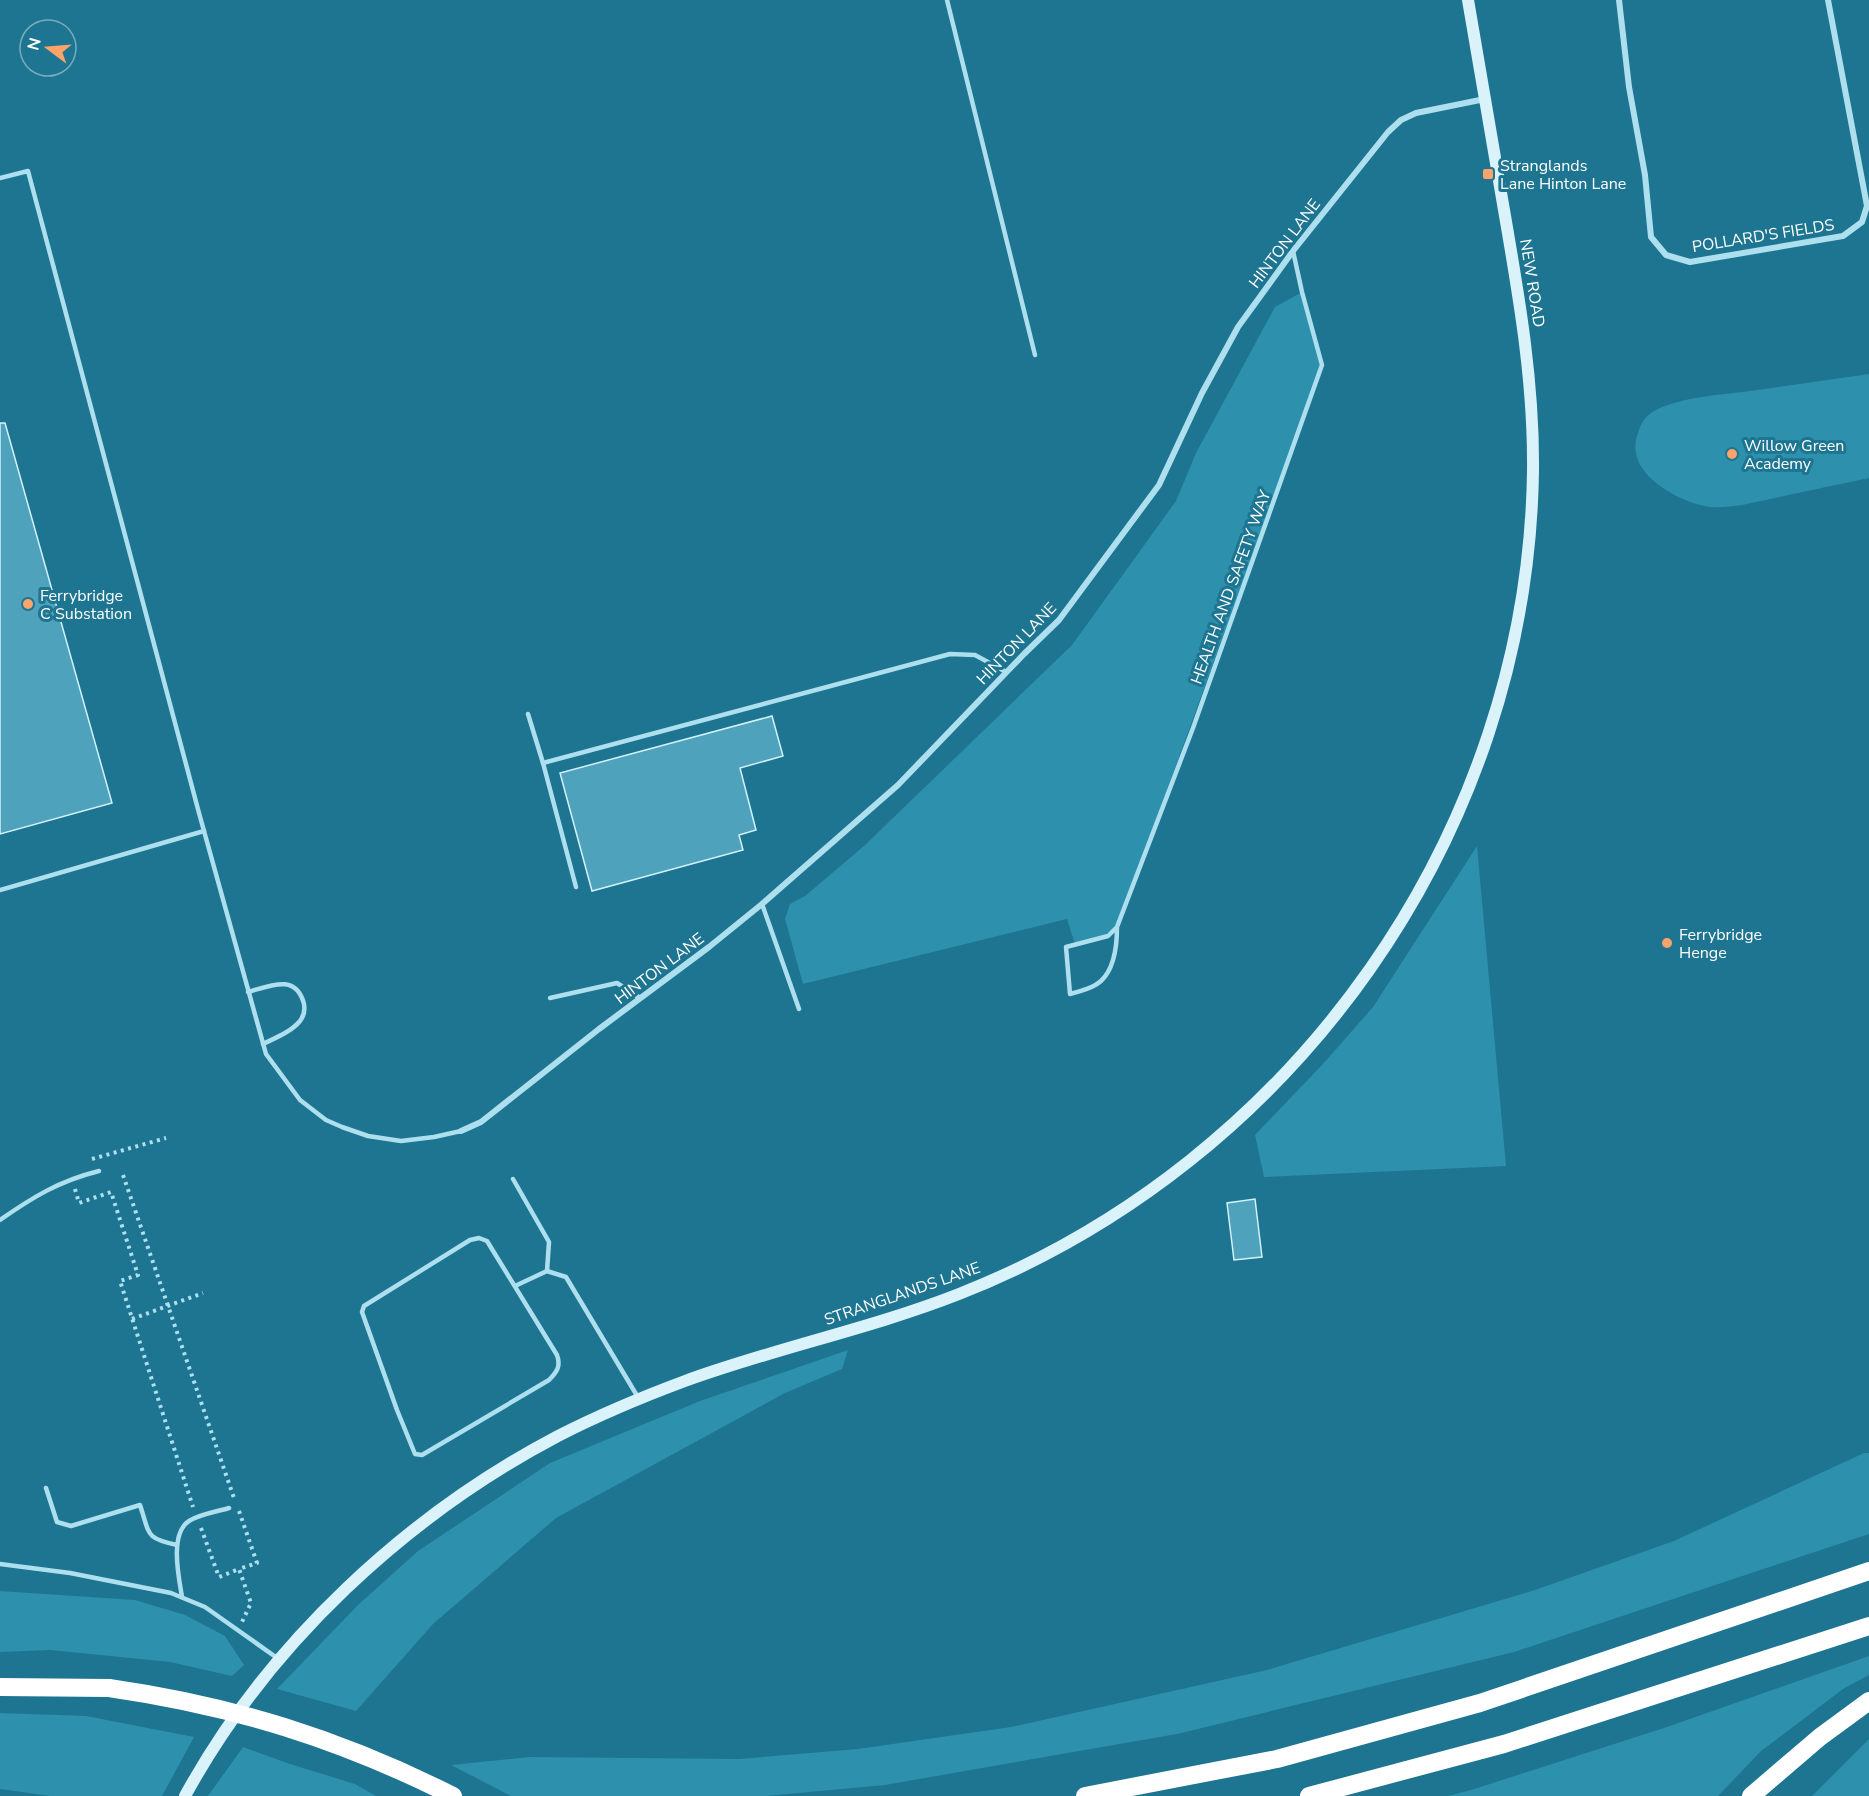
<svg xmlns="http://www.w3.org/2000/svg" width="1869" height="1796" font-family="'Nunito Sans',sans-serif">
	<rect width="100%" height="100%" fill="#1d7591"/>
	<g fill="#2d90ad">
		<path d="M1302 292 1322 365 1117 927 1098 939 1075 944 1067 919 803 984 785 919 790 904 805 896 864 846 1072 645 1176 501 1196 453 1275 307Z"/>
		<path d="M1869 374V478L1742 505C1732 506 1721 508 1711 507 1680 503 1625 474 1637 436 1640 425 1643 418 1654 411 1678 398 1716 395 1742 392 1785 386 1827 380 1869 374Z"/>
		<path d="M1477 846 1506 1166 1264 1177 1255 1135 1323 1064 1373 1007Z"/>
		<path d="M848 1350 842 1369 785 1393 556 1518 433 1624 356 1711 277 1689 358 1605 418 1551 550 1463 700 1401Z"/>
		<path d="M1864 1453H1869V1534L1514 1652 1177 1734 885 1785 766 1796H511L451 1765 530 1757 739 1759 858 1749 1011 1727 1267 1670 1535 1590 1674 1541Z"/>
		<path d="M0 1591 135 1600 185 1615 225 1636 244 1665 232 1676 170 1662 50 1650 0 1652Z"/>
		<path d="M1869 1656V1675L1843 1689 1761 1751 1718 1796H1448L1471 1790 1667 1727Z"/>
		<path d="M0 1713 86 1716 194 1737 162 1796H50L0 1789Z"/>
		<path d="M1869 1739V1796H1812Z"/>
		<path d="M243 1747 290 1764 355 1784 376 1796H208Z"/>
	</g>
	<g fill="#4ea2bc" stroke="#d3f1fa" stroke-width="1.5">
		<path d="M0 423H5L112 803 0 834Z"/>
		<path d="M772 716 783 756 740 768 756 830 739 835 743 850 592 891 560 773Z"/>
		<path d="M1255 1199 1262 1257 1234 1260 1227 1203Z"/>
	</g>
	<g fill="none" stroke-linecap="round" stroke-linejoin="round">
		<g stroke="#addfee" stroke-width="4" stroke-dasharray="3 4.5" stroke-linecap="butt">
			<path d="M92 1159 166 1138"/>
			<path d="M123 1175 234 1498"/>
			<path d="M75 1189 79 1203 111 1192 138 1275 120 1281 193 1507"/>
			<path d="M132 1319 203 1293"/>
			<path d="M239 1511 257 1563 239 1569"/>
			<path d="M201 1528 219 1577 239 1569 251 1603 242 1622"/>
		</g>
		<g stroke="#addfee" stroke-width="4.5">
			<path d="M947 0 1035 355"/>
			<path d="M0 178 28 171 199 813 266 1054 300 1100 326 1120 342 1127 368 1136 401 1141 434 1137 461 1131"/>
			<path d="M528 714 543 763"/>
			<path d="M576 887 543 763 950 654 975 655 1006 672"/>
			<path d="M0 890 204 831"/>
			<path d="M762 904 799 1009"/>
			<path d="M1117 927 1108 936 1066 947 1070 994C1081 991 1093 988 1101 981 1115 968 1117 944 1117 927L1193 728 1322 365 1302 292 1293 251"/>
			<path d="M248 992C270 986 296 973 304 1004 305 1010 304 1016 300 1021 291 1032 275 1038 263 1044"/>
			<path d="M550 998 617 983 640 998"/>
			<path d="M513 1179 549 1242 547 1271"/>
			<path d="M0 1220C33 1197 59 1181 99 1171"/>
			<path d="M479 1238 487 1241 557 1355C561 1366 557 1372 549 1380L422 1455 415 1454 397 1410 362 1312 364 1306 470 1240Z"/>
			<path d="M515 1286 547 1271 566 1277 639 1399"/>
			<path d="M46 1488 57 1522 71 1526 140 1505C150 1535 145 1538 177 1545"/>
			<path d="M0 1564 70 1573 171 1593 205 1607 280 1660"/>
			<path d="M182 1597C179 1578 169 1534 189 1521 200 1514 216 1512 229 1508"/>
		</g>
		<g stroke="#addfee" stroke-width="6">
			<path d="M1619 0 1629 87 1645 175 1651 237 1666 255 1690 262 1843 236 1862 222 1867 206 1828 0"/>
			<path d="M461 1131 481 1122 599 1029 709 947 762 904 898 785 1024 654 1059 620 1159 485 1202 393 1238 327 1293 251 1388 132 1401 120 1416 113 1485 99"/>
		</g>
		<path stroke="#daf2fa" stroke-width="12" d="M185 1796C268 1644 406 1516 558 1436 599 1415 642 1397 685 1381 775 1348 870 1329 959 1294 1295 1162 1528 833 1533 471 1534 382 1519 297 1504 210 1492 140 1480 70 1468 0"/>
		<g stroke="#fff" stroke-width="18">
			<path d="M0 1687 109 1688"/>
			<path d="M1085 1796 1277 1759 1480 1703 1869 1571"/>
			<path d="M1309 1796 1504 1744 1869 1626"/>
			<path d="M1751 1796 1820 1737 1869 1701"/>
		</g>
		<path stroke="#fff" stroke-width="18" d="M109 1688C234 1706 340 1739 453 1796"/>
	</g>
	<g fill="#fea46b" stroke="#1d7591" stroke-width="2">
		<rect x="1482" y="168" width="12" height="12" rx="3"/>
		<circle cx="1732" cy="454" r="6"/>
		<circle cx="28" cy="604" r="6"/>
		<circle cx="1667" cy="943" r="6"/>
	</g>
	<g text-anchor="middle" stroke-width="6" stroke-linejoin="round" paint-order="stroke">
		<g font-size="16" fill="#fff" stroke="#1d7591" text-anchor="start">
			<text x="1500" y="171">Stranglands<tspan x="1500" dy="18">Lane Hinton Lane</tspan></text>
			<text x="1744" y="451">Willow Green<tspan x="1744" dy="18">Academy</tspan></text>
			<text x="40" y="601">Ferrybridge<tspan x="40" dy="18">C Substation</tspan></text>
			<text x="1679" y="940">Ferrybridge<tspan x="1679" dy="18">Henge</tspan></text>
		</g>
		<g font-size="16" fill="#fff" stroke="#1d7591">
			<text transform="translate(1763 235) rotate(-9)" y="6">POLLARD'S FIELDS</text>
			<text transform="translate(1284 243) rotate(-53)" y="6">HINTON LANE</text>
			<text transform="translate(1533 283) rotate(81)" y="6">NEW ROAD</text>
			<text transform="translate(1230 587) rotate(-70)" y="6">HEALTH AND SAFETY WAY</text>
			<text transform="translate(1016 643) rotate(-46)" y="6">HINTON LANE</text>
			<text transform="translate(659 968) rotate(-37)" y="6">HINTON LANE</text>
			<text transform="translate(902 1293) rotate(-19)" y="6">STRANGLANDS LANE</text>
		</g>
	</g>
	<g transform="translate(48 48) rotate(286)"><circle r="28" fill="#1d7591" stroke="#77acbd" stroke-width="1.5"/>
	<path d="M0-4.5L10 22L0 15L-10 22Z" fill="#fea46b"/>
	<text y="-9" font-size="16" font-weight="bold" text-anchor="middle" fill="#ffffff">N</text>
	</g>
</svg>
